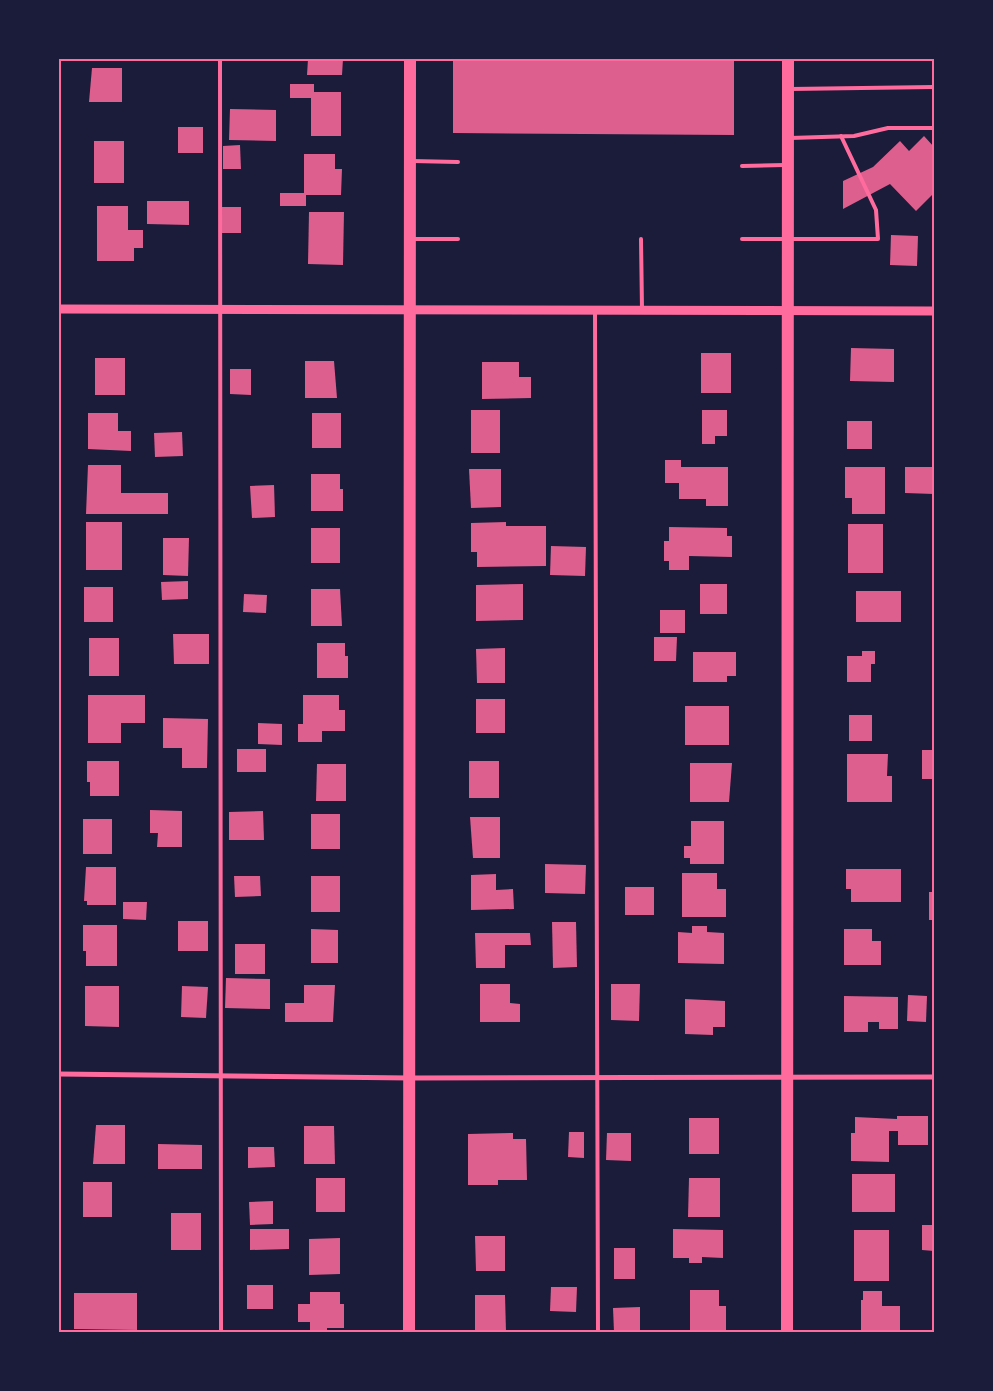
<svg xmlns="http://www.w3.org/2000/svg" width="993" height="1391" font-family="'PT Sans',sans-serif">
	<rect width="100%" height="100%" fill="#1b1b3a"/>
	<g fill="#dd5f8e">
		<path d="M308 59H343L342 75H307Z"/>
		<path d="M453 59H734V135L453 133Z"/>
		<path d="M92 68H122V102H89Z"/>
		<path d="M290 84H314V92H341V136H311V98H290Z"/>
		<path d="M230 109 276 110V141L229 140Z"/>
		<rect x="178" y="127" width="25" height="26"/>
		<path d="M924 136 934 147V193L916 211 890 184 843 209V181L873 167 900 141 909 151Z"/>
		<rect x="94" y="141" width="30" height="42"/>
		<path d="M240 145 241 169H223V146Z"/>
		<path d="M304 154H335V169H342L341 195H306V206H280V193H304Z"/>
		<path d="M147 201H189V225L147 224Z"/>
		<path d="M97 206H128V230H143V248H134V261H97Z"/>
		<rect x="222" y="207" width="19" height="26"/>
		<path d="M309 212H344L343 265 308 264Z"/>
		<path d="M891 235 918 236 917 266 890 265Z"/>
		<path d="M851 348 894 349V382L850 381Z"/>
		<rect x="701" y="353" width="30" height="40"/>
		<rect x="95" y="358" width="30" height="37"/>
		<path d="M305 361H334L337 398H305Z"/>
		<path d="M482 362H519V377H531V398L482 399Z"/>
		<path d="M230 369H251V395L230 394Z"/>
		<rect x="471" y="410" width="29" height="43"/>
		<path d="M702 410H727V436H715V444H702Z"/>
		<path d="M88 413H118V431H131V451L88 449Z"/>
		<rect x="312" y="413" width="29" height="35"/>
		<rect x="847" y="421" width="25" height="28"/>
		<path d="M182 432 183 456 155 457 154 433Z"/>
		<path d="M665 460H681V467H728V506H706V499H679V483H665Z"/>
		<path d="M88 465H121V493H168V514H86Z"/>
		<path d="M845 467H885V514H852V498H845Z"/>
		<path d="M905 467H934V494L905 493Z"/>
		<path d="M469 469H501V507L471 508Z"/>
		<path d="M311 474H340V489H343V511H311Z"/>
		<path d="M274 485 275 517 252 518 250 486Z"/>
		<rect x="86" y="522" width="36" height="48"/>
		<path d="M506 522V526H546V566L477 567V552H471V523Z"/>
		<rect x="848" y="524" width="35" height="49"/>
		<path d="M669 527 727 528V536H732V557L689 556V570H669V561H664V541H669Z"/>
		<rect x="311" y="528" width="29" height="35"/>
		<path d="M163 538H189L188 576 163 575Z"/>
		<path d="M551 546 586 547 585 576 550 575Z"/>
		<path d="M188 581V599L162 600 161 582Z"/>
		<path d="M523 584V620L476 621V585Z"/>
		<rect x="700" y="584" width="27" height="30"/>
		<rect x="84" y="587" width="29" height="35"/>
		<path d="M311 589H340L342 626H311Z"/>
		<rect x="856" y="591" width="45" height="31"/>
		<path d="M244 594 267 595 266 613 243 612Z"/>
		<rect x="660" y="610" width="25" height="23"/>
		<path d="M173 634H209V664H174Z"/>
		<path d="M654 637H677L676 661H654Z"/>
		<rect x="89" y="638" width="30" height="38"/>
		<path d="M317 643H345V656H348V678H317Z"/>
		<path d="M505 648V683H477L476 649Z"/>
		<path d="M862 651H875V664H871V682H847V656H862Z"/>
		<path d="M693 652H736V676H727V682H693Z"/>
		<path d="M88 695H145V723H121V743H88Z"/>
		<path d="M303 695H339V710H345V731H322V742H298V724H303Z"/>
		<rect x="476" y="699" width="29" height="34"/>
		<rect x="685" y="706" width="44" height="39"/>
		<rect x="849" y="715" width="23" height="26"/>
		<path d="M163 718 208 719 207 768H182V748H163Z"/>
		<path d="M258 723 282 724V745L258 744Z"/>
		<rect x="237" y="749" width="29" height="23"/>
		<rect x="922" y="750" width="12" height="29"/>
		<path d="M847 754H888L887 776H892V802H847Z"/>
		<path d="M87 761H119V796H90V782H87Z"/>
		<rect x="469" y="761" width="30" height="37"/>
		<path d="M690 763H732L729 802H690Z"/>
		<path d="M317 764H346V801H316Z"/>
		<path d="M150 810 182 811V847H157L158 833H150Z"/>
		<path d="M263 811 264 840H229V812Z"/>
		<rect x="311" y="814" width="29" height="35"/>
		<path d="M470 817H500V858H473Z"/>
		<rect x="83" y="819" width="29" height="35"/>
		<path d="M691 821H724V864H690V858H684V846H691Z"/>
		<path d="M545 864 586 865 585 894 545 893Z"/>
		<path d="M86 867H116V905H87V901H84Z"/>
		<path d="M846 869H901V902H851V889H846Z"/>
		<path d="M682 873H717V889H726V917H682Z"/>
		<path d="M496 874V890L513 889 514 909 471 910V875Z"/>
		<path d="M234 876H260L261 896 235 897Z"/>
		<rect x="311" y="876" width="29" height="36"/>
		<rect x="625" y="887" width="29" height="28"/>
		<rect x="929" y="892" width="5" height="28"/>
		<path d="M123 902H147L146 920 123 919Z"/>
		<rect x="178" y="921" width="30" height="30"/>
		<path d="M552 922H576L577 967 553 968Z"/>
		<path d="M83 925H117V966H86V951H83Z"/>
		<path d="M692 926H707V932L724 933V964L678 963V932L692 933Z"/>
		<path d="M311 929 338 930V963H311Z"/>
		<path d="M844 929H872V941H881V965H844Z"/>
		<path d="M475 933H530L531 945H505V968H476Z"/>
		<rect x="235" y="944" width="30" height="30"/>
		<path d="M226 978 270 979V1009L225 1008Z"/>
		<path d="M480 984H510V1003L520 1004V1022H480Z"/>
		<path d="M611 984H640L639 1021 611 1020Z"/>
		<path d="M304 985H335L333 1022H285V1003H304Z"/>
		<path d="M85 986H119V1027L85 1026Z"/>
		<path d="M182 986 208 987 206 1018 181 1017Z"/>
		<path d="M908 995 927 996 926 1022 907 1021Z"/>
		<path d="M844 996 898 997V1029H879V1022H868V1032H844Z"/>
		<path d="M685 999 725 1001V1027H713V1035L685 1034Z"/>
		<path d="M897 1116H928V1145H898V1131H889V1162L851 1161V1133H855V1117L897 1119Z"/>
		<rect x="689" y="1118" width="30" height="36"/>
		<path d="M96 1125H125V1164H93Z"/>
		<path d="M304 1126H334L335 1164H304Z"/>
		<path d="M569 1132H584V1158L568 1157Z"/>
		<path d="M513 1133V1139H526L527 1180H498V1185H468V1134Z"/>
		<path d="M607 1133H631V1161L606 1160Z"/>
		<path d="M158 1144 202 1145V1169H158Z"/>
		<path d="M248 1147H274L275 1167 248 1168Z"/>
		<rect x="852" y="1174" width="43" height="38"/>
		<rect x="316" y="1178" width="29" height="34"/>
		<path d="M689 1178H720V1217H688Z"/>
		<rect x="83" y="1182" width="29" height="35"/>
		<path d="M273 1201V1224L250 1225 249 1202Z"/>
		<rect x="171" y="1213" width="30" height="37"/>
		<path d="M922 1225H934V1251L922 1250Z"/>
		<path d="M250 1229H289V1249L250 1250Z"/>
		<path d="M673 1229 723 1230V1258L702 1257V1263H689V1258H673Z"/>
		<rect x="854" y="1230" width="35" height="51"/>
		<path d="M475 1236H505V1271H476Z"/>
		<path d="M340 1238V1274L309 1275V1239Z"/>
		<rect x="614" y="1248" width="21" height="31"/>
		<rect x="247" y="1285" width="26" height="24"/>
		<path d="M551 1287H577L576 1312 550 1311Z"/>
		<path d="M690 1290H719V1306H726V1332L690 1331Z"/>
		<path d="M863 1291H882V1306H900V1332H861V1300H863Z"/>
		<path d="M310 1292H340V1304H344V1328H327V1332H310V1322H298V1304H310Z"/>
		<path d="M74 1293H137V1330L74 1329Z"/>
		<path d="M475 1295H505L506 1332H475Z"/>
		<path d="M640 1307V1332H614L613 1308Z"/>
	</g>
	<g fill="none" stroke-linecap="round" stroke-linejoin="round">
		<g stroke="#ff6b9d" stroke-width="4">
			<path d="M220 59 221 1332"/>
			<path d="M790 89 934 87"/>
			<path d="M790 138 854 136 888 128H934"/>
			<path d="M412 161 458 162"/>
			<path d="M742 166 785 165"/>
			<path d="M412 239H458"/>
			<path d="M641 239 642 309"/>
			<path d="M742 239H878L876 210 841 136"/>
			<path d="M595 312 598 1332"/>
		</g>
		<path stroke="#ff6b9d" stroke-width="5" d="M59 1074 410 1078 934 1077"/>
		<path stroke="#ff6b9d" stroke-width="9" d="M59 309 934 311"/>
		<g stroke="#ff6b9d" stroke-width="12">
			<path d="M409 1332 410 59"/>
			<path d="M787 1332 788 59"/>
		</g>
	</g>
	<rect width="993" height="1391" fill="none" stroke="#1b1b3a" stroke-width="120"/>
	<rect x="60" y="60" width="873" height="1271" fill="none" stroke="#ff6b9d" stroke-width="2"/>
</svg>
